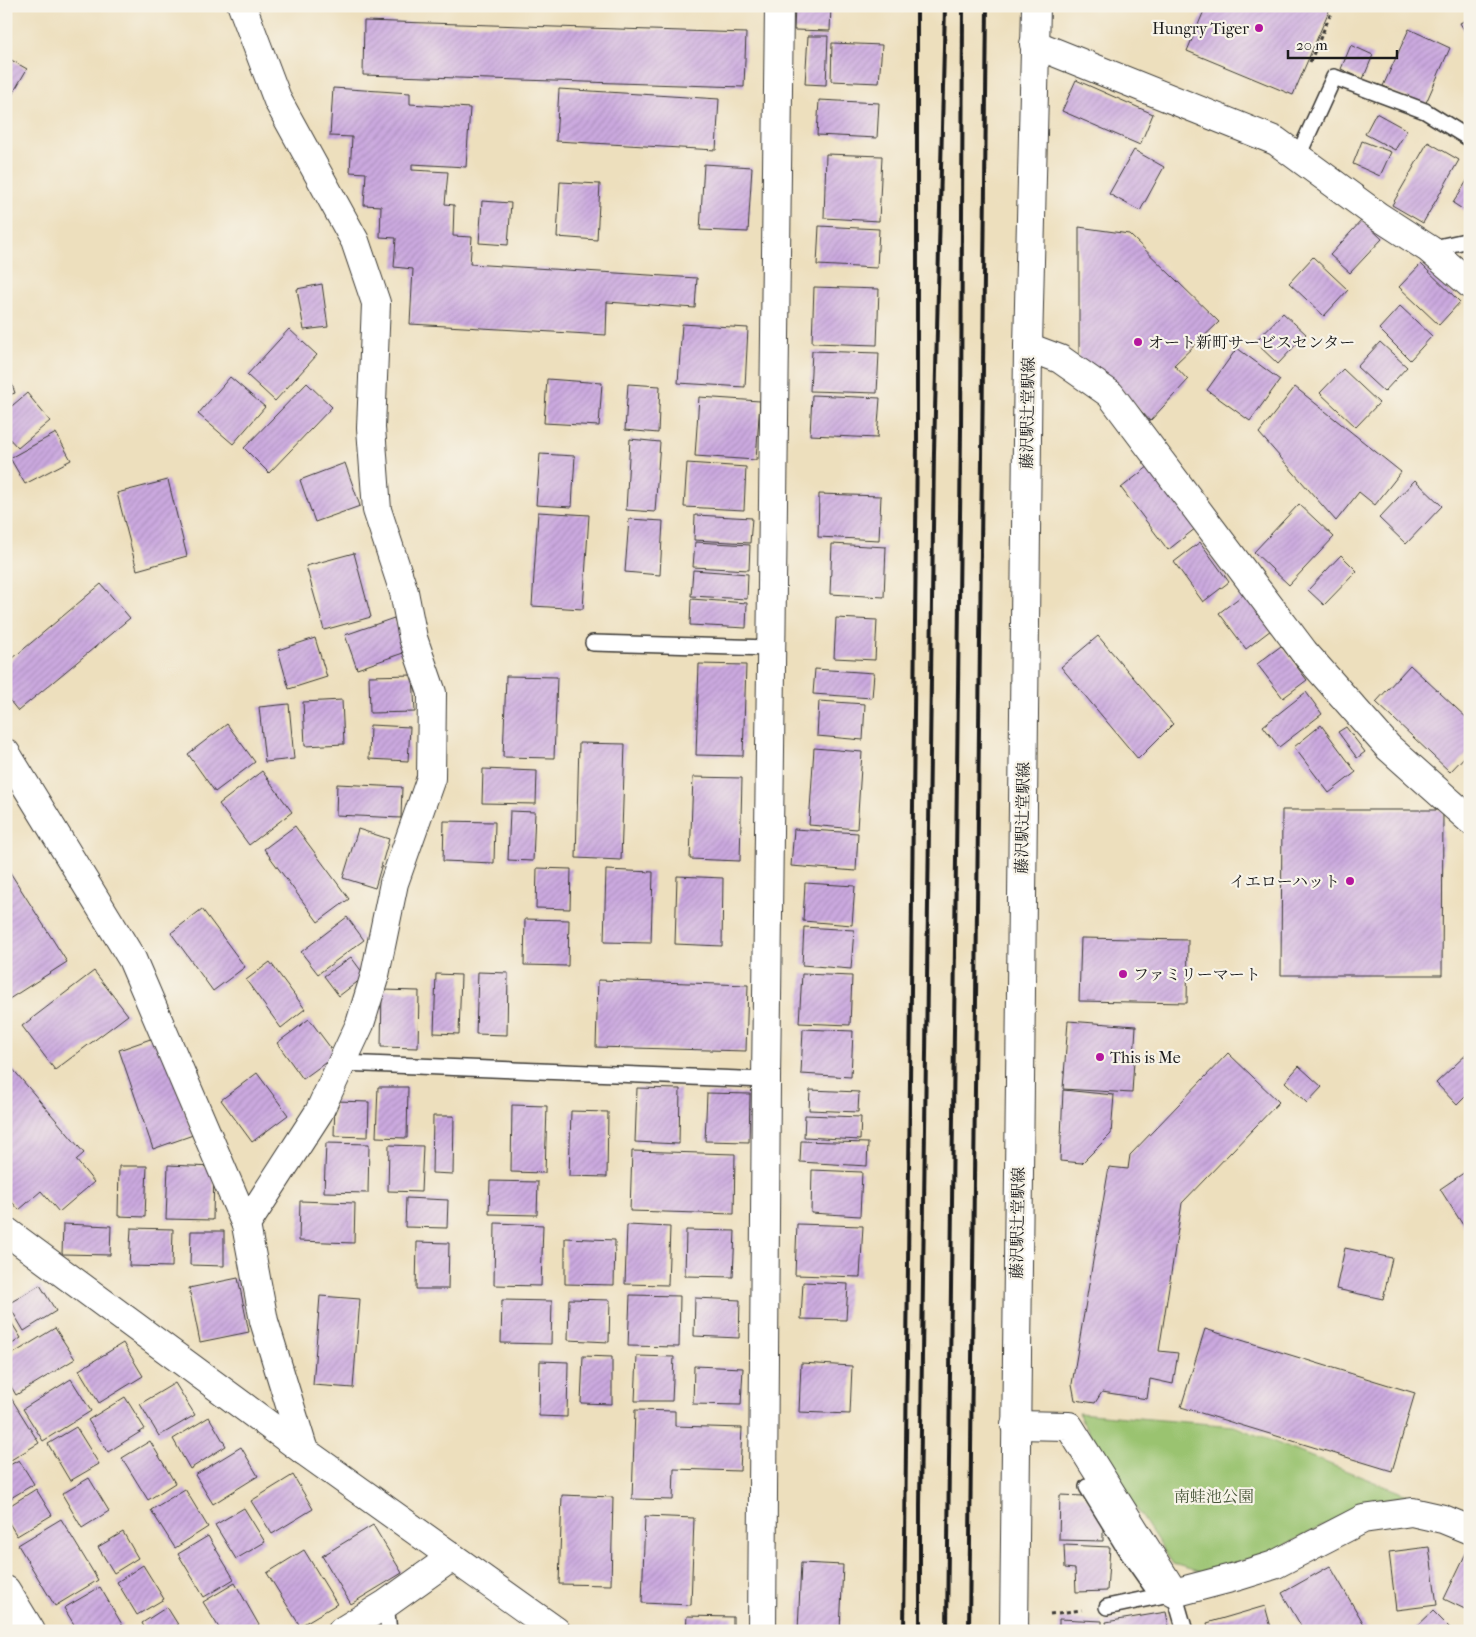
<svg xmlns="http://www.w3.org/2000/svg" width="1476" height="1637" font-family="'IM FELL French Canon','Noto Serif JP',serif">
	<defs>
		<pattern id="building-hatch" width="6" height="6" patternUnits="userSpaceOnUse" patternTransform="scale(1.25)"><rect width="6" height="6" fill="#cba9df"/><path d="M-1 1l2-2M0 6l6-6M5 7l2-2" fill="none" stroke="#ae91bf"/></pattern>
	</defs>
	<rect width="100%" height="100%" fill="#f7f3e8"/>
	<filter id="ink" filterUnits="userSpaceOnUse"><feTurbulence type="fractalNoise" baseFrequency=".02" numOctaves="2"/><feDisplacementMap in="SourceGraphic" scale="10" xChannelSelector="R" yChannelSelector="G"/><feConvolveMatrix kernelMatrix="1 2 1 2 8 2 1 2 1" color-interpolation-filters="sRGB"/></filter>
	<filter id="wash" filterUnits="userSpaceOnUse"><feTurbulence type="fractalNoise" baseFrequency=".0096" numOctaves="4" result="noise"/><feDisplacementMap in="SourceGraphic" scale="20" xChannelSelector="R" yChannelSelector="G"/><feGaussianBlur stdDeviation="1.12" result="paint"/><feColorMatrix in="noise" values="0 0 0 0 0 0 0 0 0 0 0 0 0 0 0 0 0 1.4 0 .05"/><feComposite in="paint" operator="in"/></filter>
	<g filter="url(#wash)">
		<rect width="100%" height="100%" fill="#eddfbd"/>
		<path fill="#9ac36f" stroke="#5b7046" d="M1078 1413 1234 1426 1407 1495 1359 1507 1270 1553 1201 1572 1173 1564 1102 1456Z"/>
		<g id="blocks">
			<g fill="url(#building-hatch)">
				<path d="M795 6H831L830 31 794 30Z"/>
				<path d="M1206 6H1331L1293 95 1187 51Z"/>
				<path d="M1470 18V40L1460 23Z"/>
				<path d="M364 21 746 33 744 87 363 75Z"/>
				<path d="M1409 29 1450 48 1425 105 1383 86Z"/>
				<path d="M808 36H828L826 85 805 84Z"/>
				<path d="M832 43 882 45 879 83 831 81Z"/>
				<path d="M1351 45 1373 55 1363 79 1341 69Z"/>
				<path d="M6 57 27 69 6 105Z"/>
				<path d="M1076 80 1153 114 1140 145 1062 111Z"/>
				<path d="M333 88 410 93V104L470 108 466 167 412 164V170L448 172 445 204 454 205 453 236 472 237 470 264 697 278 695 308 607 302 606 335 410 324 413 269 394 267 396 238 380 237 381 206 364 205 366 173 350 172 352 137 330 136Z"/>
				<path d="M559 89 719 99 716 150 556 141Z"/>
				<path d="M819 100 879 103 877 138 817 135Z"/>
				<path d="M1376 113 1407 130 1395 150 1365 134Z"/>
				<path d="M1362 141 1391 152 1380 176 1353 164Z"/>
				<path d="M1428 142 1459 160 1423 223 1392 205Z"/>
				<path d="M1134 150 1164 167 1140 211 1109 194Z"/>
				<path d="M826 154 882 156 879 221 824 218Z"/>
				<path d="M704 164 752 167 748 232 700 230Z"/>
				<path d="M1470 176V214L1453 203Z"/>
				<path d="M560 182 600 184 597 240 557 237Z"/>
				<path d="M482 201 511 203 508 245 479 243Z"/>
				<path d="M1362 220 1382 239 1350 273 1330 255Z"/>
				<path d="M819 226 879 229 877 268 817 265Z"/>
				<path d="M1079 227 1129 234 1219 322 1174 365 1188 380 1150 421 1114 381 1079 363Z"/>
				<path d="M1313 257 1348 290 1324 316 1289 283Z"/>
				<path d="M1421 264 1460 302 1439 325 1399 287Z"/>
				<path d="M322 284 328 327 304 330 297 289Z"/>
				<path d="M814 287 879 289 877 345 812 343Z"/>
				<path d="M1400 306 1432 336 1410 360 1379 329Z"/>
				<path d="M1283 313 1306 334 1278 364 1255 342Z"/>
				<path d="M682 324 748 328 745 387 678 383Z"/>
				<path d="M289 329 317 355 275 401 247 375Z"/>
				<path d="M1380 342 1407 367 1384 392 1357 367Z"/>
				<path d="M1237 348 1280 380 1250 421 1207 390Z"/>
				<path d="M812 351 879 353 877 393 810 391Z"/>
				<path d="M6 368 15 393 6 396Z"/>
				<path d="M1343 369 1379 403 1356 427 1320 393Z"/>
				<path d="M230 377 265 407 233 444 198 414Z"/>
				<path d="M547 379 602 383 599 426 544 423Z"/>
				<path d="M307 383 332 407 269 473 244 448Z"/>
				<path d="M628 384 660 386 658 433 625 430Z"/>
				<path d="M1295 387 1401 472 1375 505 1359 492 1336 521 1259 433Z"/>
				<path d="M27 393 50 421 18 448 6 435V411Z"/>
				<path d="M812 395 880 398 877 438 810 435Z"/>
				<path d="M699 397 760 401 756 460 695 456Z"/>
				<path d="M56 433 71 460 25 484 10 458Z"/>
				<path d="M630 439 660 442 655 512 626 510Z"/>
				<path d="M540 454 575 456 572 507 536 505Z"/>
				<path d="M345 463 360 506 315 522 300 480Z"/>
				<path d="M687 463 746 467 744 510 684 507Z"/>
				<path d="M1149 466 1196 528 1168 550 1121 488Z"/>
				<path d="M168 480 187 556 137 570 117 493Z"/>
				<path d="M1415 480 1442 506 1406 544 1379 518Z"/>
				<path d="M819 494 881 496 879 540 818 537Z"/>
				<path d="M1299 504 1334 537 1289 585 1254 552Z"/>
				<path d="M538 512 589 515 583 609 532 606Z"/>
				<path d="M695 515 752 518 750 543 694 540Z"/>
				<path d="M629 519 663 521 660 575 625 572Z"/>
				<path d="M695 542 750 545 749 570 693 567Z"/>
				<path d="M1200 542 1229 582 1203 602 1174 562Z"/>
				<path d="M832 544 886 547 884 597 830 594Z"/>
				<path d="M354 553 371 617 324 630 306 566Z"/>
				<path d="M1341 555 1357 571 1324 605 1308 590Z"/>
				<path d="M693 570 748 574 747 599 691 596Z"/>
				<path d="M101 584 130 618 18 711 6 696V664Z"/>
				<path d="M1244 594 1271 630 1246 649 1219 613Z"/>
				<path d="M691 599 747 603 746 628 690 625Z"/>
				<path d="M394 618 406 652 357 669 345 635Z"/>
				<path d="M836 618 877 620 875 660 834 658Z"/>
				<path d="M1098 636 1173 724 1138 759 1061 667Z"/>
				<path d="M315 638 327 677 289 689 278 650Z"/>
				<path d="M1281 646 1307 680 1283 698 1257 664Z"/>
				<path d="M699 664 746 665 743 756 696 755Z"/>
				<path d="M1410 665 1470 721V751L1450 772 1376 702Z"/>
				<path d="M815 669 874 673 872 698 813 694Z"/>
				<path d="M413 675 415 712 370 713 369 676Z"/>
				<path d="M506 676 557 677 554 758 503 757Z"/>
				<path d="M1306 692 1322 714 1279 747 1263 726Z"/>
				<path d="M342 700 344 744 305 746 303 702Z"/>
				<path d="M819 701 865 704 863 740 817 736Z"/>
				<path d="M289 704 294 759 265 762 259 707Z"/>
				<path d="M227 724 255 762 215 792 188 754Z"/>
				<path d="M370 725 410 727 408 761 369 759Z"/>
				<path d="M1321 725 1356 772 1329 793 1294 747Z"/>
				<path d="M1346 727 1365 752 1357 758 1338 732Z"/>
				<path d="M579 743 625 744 621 860 576 858Z"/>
				<path d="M814 748 862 752 857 829 809 825Z"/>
				<path d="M483 769 537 771 536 804 482 803Z"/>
				<path d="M262 771 292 812 249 845 219 804Z"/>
				<path d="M693 777 742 778 740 861 690 859Z"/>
				<path d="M337 784 402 787 401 818 336 815Z"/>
				<path d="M1282 810H1443L1442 975H1281Z"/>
				<path d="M510 811 535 812 533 861 508 860Z"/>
				<path d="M444 821 495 822 494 863 443 861Z"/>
				<path d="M295 826 349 899 318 922 264 849Z"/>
				<path d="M358 829 389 839 375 888 343 878Z"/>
				<path d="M794 829 858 833 856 871 791 866Z"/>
				<path d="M6 866 67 962 6 1001Z"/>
				<path d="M537 868 571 869 570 909 536 908Z"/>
				<path d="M606 870 653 872 651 943 604 942Z"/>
				<path d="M677 876 723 878 722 946 675 944Z"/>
				<path d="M805 883 855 886 852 925 803 921Z"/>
				<path d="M202 909 245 967 213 991 171 933Z"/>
				<path d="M347 917 364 940 318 974 301 952Z"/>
				<path d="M525 919 569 920 568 966 524 965Z"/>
				<path d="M804 927 854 930 851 969 802 965Z"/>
				<path d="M1081 938 1188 940 1187 1003 1079 1001Z"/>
				<path d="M351 957 365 976 339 996 324 976Z"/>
				<path d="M270 962 305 1009 281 1028 246 980Z"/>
				<path d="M94 971 128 1015 55 1070 22 1026Z"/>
				<path d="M478 972 508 973 507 1035 476 1034Z"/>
				<path d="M436 974 461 975 459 1034 434 1033Z"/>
				<path d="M802 974 852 976 850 1025 799 1023Z"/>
				<path d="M598 980 748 985 746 1051 596 1047Z"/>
				<path d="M382 990 419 991 418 1048 381 1047Z"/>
				<path d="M309 1019 336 1055 303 1079 277 1043Z"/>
				<path d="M1068 1021 1136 1026 1132 1093 1063 1089Z"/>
				<path d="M803 1029 853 1031 851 1077 801 1074Z"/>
				<path d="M159 1036 193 1135 153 1149 119 1050Z"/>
				<path d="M1470 1051V1092L1457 1105 1436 1083Z"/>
				<path d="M1228 1053 1279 1102 1182 1203 1159 1351 1178 1353 1173 1384 1150 1379 1147 1399 1102 1392 1095 1403 1075 1400 1072 1384 1109 1167 1128 1169 1130 1155Z"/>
				<path d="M6 1061 84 1153 76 1160 94 1182 59 1212 41 1191 19 1210 6 1195Z"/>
				<path d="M1299 1066 1322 1087 1307 1103 1285 1082Z"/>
				<path d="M257 1073 288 1115 252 1142 221 1100Z"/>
				<path d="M378 1087H408L407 1138 376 1137Z"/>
				<path d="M637 1088 680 1089 679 1144 635 1142Z"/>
				<path d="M810 1090 859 1092 858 1112 809 1110Z"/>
				<path d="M1063 1090 1114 1095 1111 1134 1082 1163 1060 1161Z"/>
				<path d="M707 1093 750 1094 749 1142 705 1141Z"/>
				<path d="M335 1101 369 1102 368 1137 334 1136Z"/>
				<path d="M512 1105 547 1106 545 1173 511 1172Z"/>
				<path d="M571 1111 608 1112 607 1177 569 1176Z"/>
				<path d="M805 1115 861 1117 860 1140 804 1137Z"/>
				<path d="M433 1116H454L453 1174 432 1173Z"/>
				<path d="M801 1141 868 1143 867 1166 800 1162Z"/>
				<path d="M326 1143 369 1144 368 1193 324 1192Z"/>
				<path d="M389 1145 423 1146 421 1192 388 1191Z"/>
				<path d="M632 1151 735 1154 734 1214 630 1211Z"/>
				<path d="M168 1165 214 1167 213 1220 166 1219Z"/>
				<path d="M119 1166H147L145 1217 118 1216Z"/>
				<path d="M812 1170 862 1172 860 1216 811 1213Z"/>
				<path d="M1468 1170 1470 1172V1236L1440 1189Z"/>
				<path d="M490 1181 538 1182 537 1215 489 1214Z"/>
				<path d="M406 1198 448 1200 447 1228 405 1227Z"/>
				<path d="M300 1201 355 1203 354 1243 299 1241Z"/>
				<path d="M495 1223 543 1225 541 1286 494 1285Z"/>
				<path d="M63 1224 111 1226 110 1255 62 1254Z"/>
				<path d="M797 1224 863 1226 860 1277 795 1275Z"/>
				<path d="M627 1225 670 1227 668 1285 625 1284Z"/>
				<path d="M131 1228 173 1229 172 1267 129 1266Z"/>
				<path d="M686 1230 735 1231 733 1277 685 1276Z"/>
				<path d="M191 1231H224V1266L190 1265Z"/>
				<path d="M565 1238 615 1240 614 1285 565 1284Z"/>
				<path d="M417 1242 449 1243 448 1289H416Z"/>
				<path d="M1345 1248 1392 1258 1383 1299 1336 1289Z"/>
				<path d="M238 1278 249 1332 200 1342 189 1288Z"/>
				<path d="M803 1282 848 1284 846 1320 801 1319Z"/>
				<path d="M40 1285 56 1311 24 1331 8 1304Z"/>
				<path d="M630 1295 680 1296 679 1347 628 1346Z"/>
				<path d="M320 1296 360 1299 353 1388 313 1385Z"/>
				<path d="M695 1298 740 1300 739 1338 694 1336Z"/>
				<path d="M569 1299 610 1300 609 1342 568 1340Z"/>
				<path d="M502 1300 552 1301 551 1344 501 1343Z"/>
				<path d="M6 1314 21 1338 6 1348Z"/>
				<path d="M55 1328 75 1359 16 1395 6 1378V1358Z"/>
				<path d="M1205 1329 1415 1393 1392 1471 1181 1407Z"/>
				<path d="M123 1343 143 1376 99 1403 79 1370Z"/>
				<path d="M583 1356 612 1357V1404L581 1403Z"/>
				<path d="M637 1356 674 1357 672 1401H635Z"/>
				<path d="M540 1361 568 1362 567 1417 539 1416Z"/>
				<path d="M801 1363 852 1366 850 1414 799 1412Z"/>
				<path d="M694 1366 743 1368 741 1405 693 1404Z"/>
				<path d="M71 1379 91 1411 43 1441 23 1409Z"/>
				<path d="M175 1383 195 1415 159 1436 140 1404Z"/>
				<path d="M8 1393 39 1443 6 1463V1394Z"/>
				<path d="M125 1397 145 1429 108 1452 88 1420Z"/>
				<path d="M635 1410 675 1411V1426L742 1428 740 1471 674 1469 673 1500 632 1499Z"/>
				<path d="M209 1417 226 1446 190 1469 173 1439Z"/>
				<path d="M76 1427 99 1464 70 1481 48 1444Z"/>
				<path d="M150 1441 175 1483 148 1500 122 1458Z"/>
				<path d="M241 1447 258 1476 213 1504 195 1475Z"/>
				<path d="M19 1460 34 1484 6 1501V1467Z"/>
				<path d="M293 1475 313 1509 272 1534 251 1501Z"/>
				<path d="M89 1478 109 1511 82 1528 62 1494Z"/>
				<path d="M36 1489 52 1515 17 1536 6 1518V1508Z"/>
				<path d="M185 1489 208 1527 175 1548 151 1510Z"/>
				<path d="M562 1495 613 1497 611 1585 559 1584Z"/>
				<path d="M1060 1495 1084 1496 1103 1519V1541L1059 1540Z"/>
				<path d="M244 1508 265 1542 236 1559 215 1525Z"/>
				<path d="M645 1516 694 1518 691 1605 642 1603Z"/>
				<path d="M61 1519 98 1580 55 1606 18 1545Z"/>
				<path d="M373 1525 402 1573 351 1604 322 1556Z"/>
				<path d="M123 1532 138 1558 114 1573 98 1547Z"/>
				<path d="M208 1536 234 1579 204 1597 178 1554Z"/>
				<path d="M1064 1545 1110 1547 1107 1591 1076 1592 1075 1569 1065 1568Z"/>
				<path d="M1429 1547 1437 1605 1396 1610 1389 1552Z"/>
				<path d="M1468 1549 1470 1550 1469 1611 1444 1599Z"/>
				<path d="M304 1550 337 1604 300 1626 267 1573Z"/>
				<path d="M801 1563 843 1565 840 1631H798Z"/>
				<path d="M143 1565 164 1599 137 1615 117 1582Z"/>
				<path d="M1330 1566 1368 1631H1304L1282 1593Z"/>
				<path d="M235 1583 259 1625 249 1631H221L203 1602Z"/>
				<path d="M100 1587 123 1626 116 1631H78L64 1608Z"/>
				<path d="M1265 1606 1272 1631H1209L1207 1623Z"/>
				<path d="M167 1607 182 1631H146L142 1623Z"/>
				<path d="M1433 1611 1451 1629 1412 1631Z"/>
				<path d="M1166 1612 1170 1631H1108L1106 1622Z"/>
				<path d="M687 1616 733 1617V1631H686Z"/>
				<path d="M1059 1619 1102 1621V1631H1059Z"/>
			</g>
		</g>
	</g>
	<g filter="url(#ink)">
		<use href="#blocks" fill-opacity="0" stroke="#3b3934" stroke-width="1"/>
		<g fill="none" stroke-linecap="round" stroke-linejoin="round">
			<g stroke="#3b3934" stroke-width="18">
				<g id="service">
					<path d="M1298 156 1334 77 1425 111 1470 139"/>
					<path d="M1429 249 1470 240"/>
					<path d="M593 643 771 648"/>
					<path d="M342 1063 766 1080"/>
					<path d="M1087 1487 1125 1549 1158 1596"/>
					<path d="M386 1604 389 1631"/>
					<path d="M1107 1607 1174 1593 1185 1631"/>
				</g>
			</g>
			<g stroke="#3b3934" stroke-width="30">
				<g id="minor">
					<path d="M242 6 278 101 355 241 376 303 371 428 377 510 404 592 413 638 432 693 431 778 394 883 375 975 360 1024 319 1112 246 1225"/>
					<path d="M1034 44 1276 141 1378 216 1429 249 1470 284"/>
					<path d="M1028 347 1060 359 1110 394 1304 652 1388 747 1470 820"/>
					<path d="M6 753 132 959 246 1225 264 1321 304 1451"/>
					<path d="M6 1231 304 1451 556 1631"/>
					<path d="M1015 1425 1069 1426 1174 1593 1239 1576 1274 1565 1363 1519 1412 1512 1443 1519 1470 1530"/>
					<path d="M6 1590 31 1631"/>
					<path d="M342 1631 386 1604 452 1557"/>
				</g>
			</g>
			<g stroke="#3b3934" stroke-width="30">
				<g id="tertiary">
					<path d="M762 1631 766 1080 779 6"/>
					<path d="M1014 1631 1028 347 1036 6"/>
				</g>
			</g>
			<g stroke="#3b3934" stroke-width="3" stroke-dasharray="4 4" stroke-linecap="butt">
				<path d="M1310 62 1334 6"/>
				<path d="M1050 1614 1082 1610"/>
			</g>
			<use href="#service" stroke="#fff" stroke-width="15"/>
			<use href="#minor" stroke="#fff" stroke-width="28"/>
			<use href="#tertiary" stroke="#fff" stroke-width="28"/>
			<g stroke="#1c1c1c" stroke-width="4">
				<path d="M904 1631 917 440V6"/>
				<path d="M920 1631V1505L934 452 945 6"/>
				<path d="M947 1631 961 430 963 6"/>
				<path d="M969 1631 987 6"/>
			</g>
		</g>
	</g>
	<g fill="#b5179e" stroke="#f7f3e8" stroke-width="2">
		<circle cx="1259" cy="28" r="5"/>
		<circle cx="1138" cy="342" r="5"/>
		<circle cx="1350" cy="881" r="5"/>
		<circle cx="1123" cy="974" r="5"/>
		<circle cx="1100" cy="1057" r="5"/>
	</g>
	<g text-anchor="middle" stroke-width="4.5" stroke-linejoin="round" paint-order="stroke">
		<g font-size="16" fill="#1c1c1c" stroke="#f7f3e8" text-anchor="start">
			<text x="1249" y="34" text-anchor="end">Hungry Tiger</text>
			<text x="1148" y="348">オート新町サービスセンター</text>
			<text x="1340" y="887" text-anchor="end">イエローハット</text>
			<text x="1133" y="980">ファミリーマート</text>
			<text x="1110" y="1063">This is Me</text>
		</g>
		<g font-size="16" fill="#1c1c1c" stroke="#f7f3e8">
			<text transform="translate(1027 413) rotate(-89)" y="6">藤沢駅辻堂駅線</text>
			<text transform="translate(1022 818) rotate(-89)" y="6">藤沢駅辻堂駅線</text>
			<text transform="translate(1017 1223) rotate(-89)" y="6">藤沢駅辻堂駅線</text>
		</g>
		<g font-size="16" fill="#485639" stroke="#f7f3e8">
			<text x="1214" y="1502">南蛙池公園</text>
		</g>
	</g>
	<rect width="1476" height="1637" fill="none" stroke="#f7f3e8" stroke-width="25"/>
	<path d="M1288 50v8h109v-8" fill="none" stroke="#1c1c1c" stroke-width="2.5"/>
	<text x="1296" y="50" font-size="15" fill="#1c1c1c" stroke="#f7f3e8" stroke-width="4" paint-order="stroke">20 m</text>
</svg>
